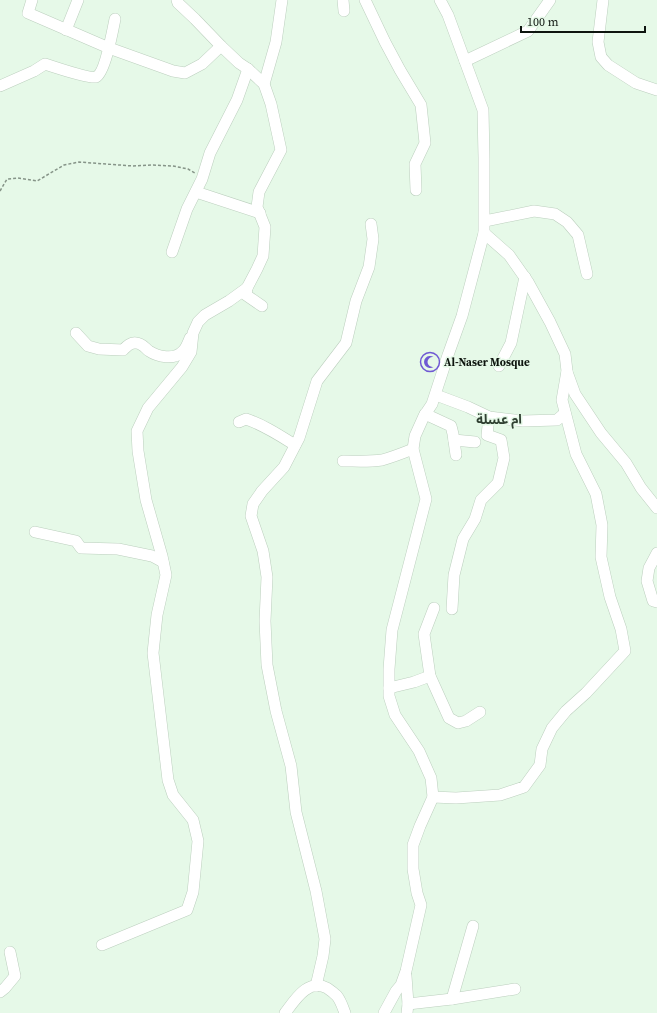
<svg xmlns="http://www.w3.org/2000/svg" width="657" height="1013" font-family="'Source Serif 4','Noto Sans Arabic',serif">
	<rect width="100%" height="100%" fill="#e6f9e8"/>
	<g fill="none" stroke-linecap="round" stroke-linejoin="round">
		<g stroke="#bccfbe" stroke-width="12">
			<g id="minor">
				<path d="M32 0 28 13 109 48 173 71 185 73 202 64 221 46"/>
				<path d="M343 0 344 11"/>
				<path d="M365 0 385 42 400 70 421 105 425 143 415 164 416 190"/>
				<path d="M603 0 598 42 601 57 608 65 636 83 657 90"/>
				<path d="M66 30 78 0"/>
				<path d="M465 61 528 31 550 0"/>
				<path d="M264 84 276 42 282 0"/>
				<path d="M0 86 34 71 45 64C54 67 90 79 96 77 105 73 113 29 115 19"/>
				<path d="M196 192 260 213"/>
				<path d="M485 221 534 211 555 214 567 222 578 235 587 274"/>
				<path d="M172 252 187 209 202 179 210 153 237 100 248 69"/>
				<path d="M247 288 246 295 262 306"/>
				<path d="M76 333 88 346 99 349 123 350C126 347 130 342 136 343 142 343 145 348 149 351 158 357 174 360 182 352 186 349 188 343 190 338"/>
				<path d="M499 366 511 343 525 277"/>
				<path d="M567 372 575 394 601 433 626 463 641 488 657 508"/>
				<path d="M436 395 468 407 487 416 489 417 523 421 557 420 565 413"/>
				<path d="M425 414 451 426 453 434 456 455"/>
				<path d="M239 422 246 419C264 425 279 435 295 445"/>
				<path d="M454 440 475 442"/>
				<path d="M343 461C356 461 369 462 382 460 393 457 403 453 413 449"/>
				<path d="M35 532 76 541 81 548 118 549 152 556 163 562"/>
				<path d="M657 553 649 568 647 581 653 601 657 602"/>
				<path d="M434 608 424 634 430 676 449 718 458 723 466 721 480 712"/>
				<path d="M452 609 454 575 463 539 475 519 481 500 498 483 504 458 501 440 487 435 489 417"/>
				<path d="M389 688 414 682 430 676"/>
				<path d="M433 797 456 798 500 795 524 787 540 765 542 749 552 728 566 711 586 693 625 651 621 629 610 597 601 557 602 525 596 494 576 454 562 400 567 371 565 354 550 322 528 282 509 255 484 233"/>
				<path d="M102 945 187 910 193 892 198 841 193 820 173 795 168 780 153 653 157 615 166 575 162 556 146 500 138 451 137 431 148 408 182 367 191 352 193 333 198 322 205 315 229 301 247 288 257 269 263 256 265 227 257 207 259 192 281 150 271 104 264 84 248 69 239 63 221 46 195 19 178 3 177 0"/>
				<path d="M406 976 408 1004 407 1013"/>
				<path d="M316 986 323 956 325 939 316 891 296 812 291 766 276 711 267 665 265 621 267 577 263 551 251 516 253 504 262 491 284 467 299 438 317 381 346 343 356 301 369 267 373 239 371 224"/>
				<path d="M0 992 5 988 15 976 10 952"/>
				<path d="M452 999 515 989"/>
				<path d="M408 1004 452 999 473 926"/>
				<path d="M285 1013C295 1000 308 978 327 988 330 990 334 993 337 996 341 1001 343 1008 345 1013"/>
				<path d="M384 1013 396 991 401 985 406 971 421 905 417 893 413 869V845L420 826 433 797 431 778 419 751 395 715 389 696V669L392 630 426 499 413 449 415 436 424 416 432 404 448 355 462 316 484 233V158L483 110 448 15 440 0"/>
			</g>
		</g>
		<path stroke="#869488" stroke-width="1.5" stroke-dasharray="3 2" stroke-linecap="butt" d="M0 191 7 179 18 178 37 181 64 165 79 162 133 166 153 165 173 166 188 169 195 173"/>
		<use href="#minor" stroke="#fff" stroke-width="11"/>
	</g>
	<defs>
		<g id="mosque-ring" transform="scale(1)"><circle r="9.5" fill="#e6f9e8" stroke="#6f59d3" stroke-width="1.5"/><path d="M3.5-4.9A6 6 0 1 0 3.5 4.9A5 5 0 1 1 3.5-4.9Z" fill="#6f59d3"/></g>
	</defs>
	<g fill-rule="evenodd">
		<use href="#mosque-ring" x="430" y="362"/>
	</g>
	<g text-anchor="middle" stroke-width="3" stroke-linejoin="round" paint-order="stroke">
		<g font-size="11" font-weight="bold" fill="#0e150f" stroke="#e6f9e8" text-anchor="start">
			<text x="444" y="366">Al-Naser Mosque</text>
		</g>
		<g font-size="13" font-weight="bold" fill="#304032" stroke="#e6f9e8">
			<text x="499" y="424">ام عسلة</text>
		</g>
	</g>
	<path d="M521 26v6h124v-6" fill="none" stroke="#0e150f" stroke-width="2"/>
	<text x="527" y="26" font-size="12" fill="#0e150f" stroke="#e6f9e8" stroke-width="3" paint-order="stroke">100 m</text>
</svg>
